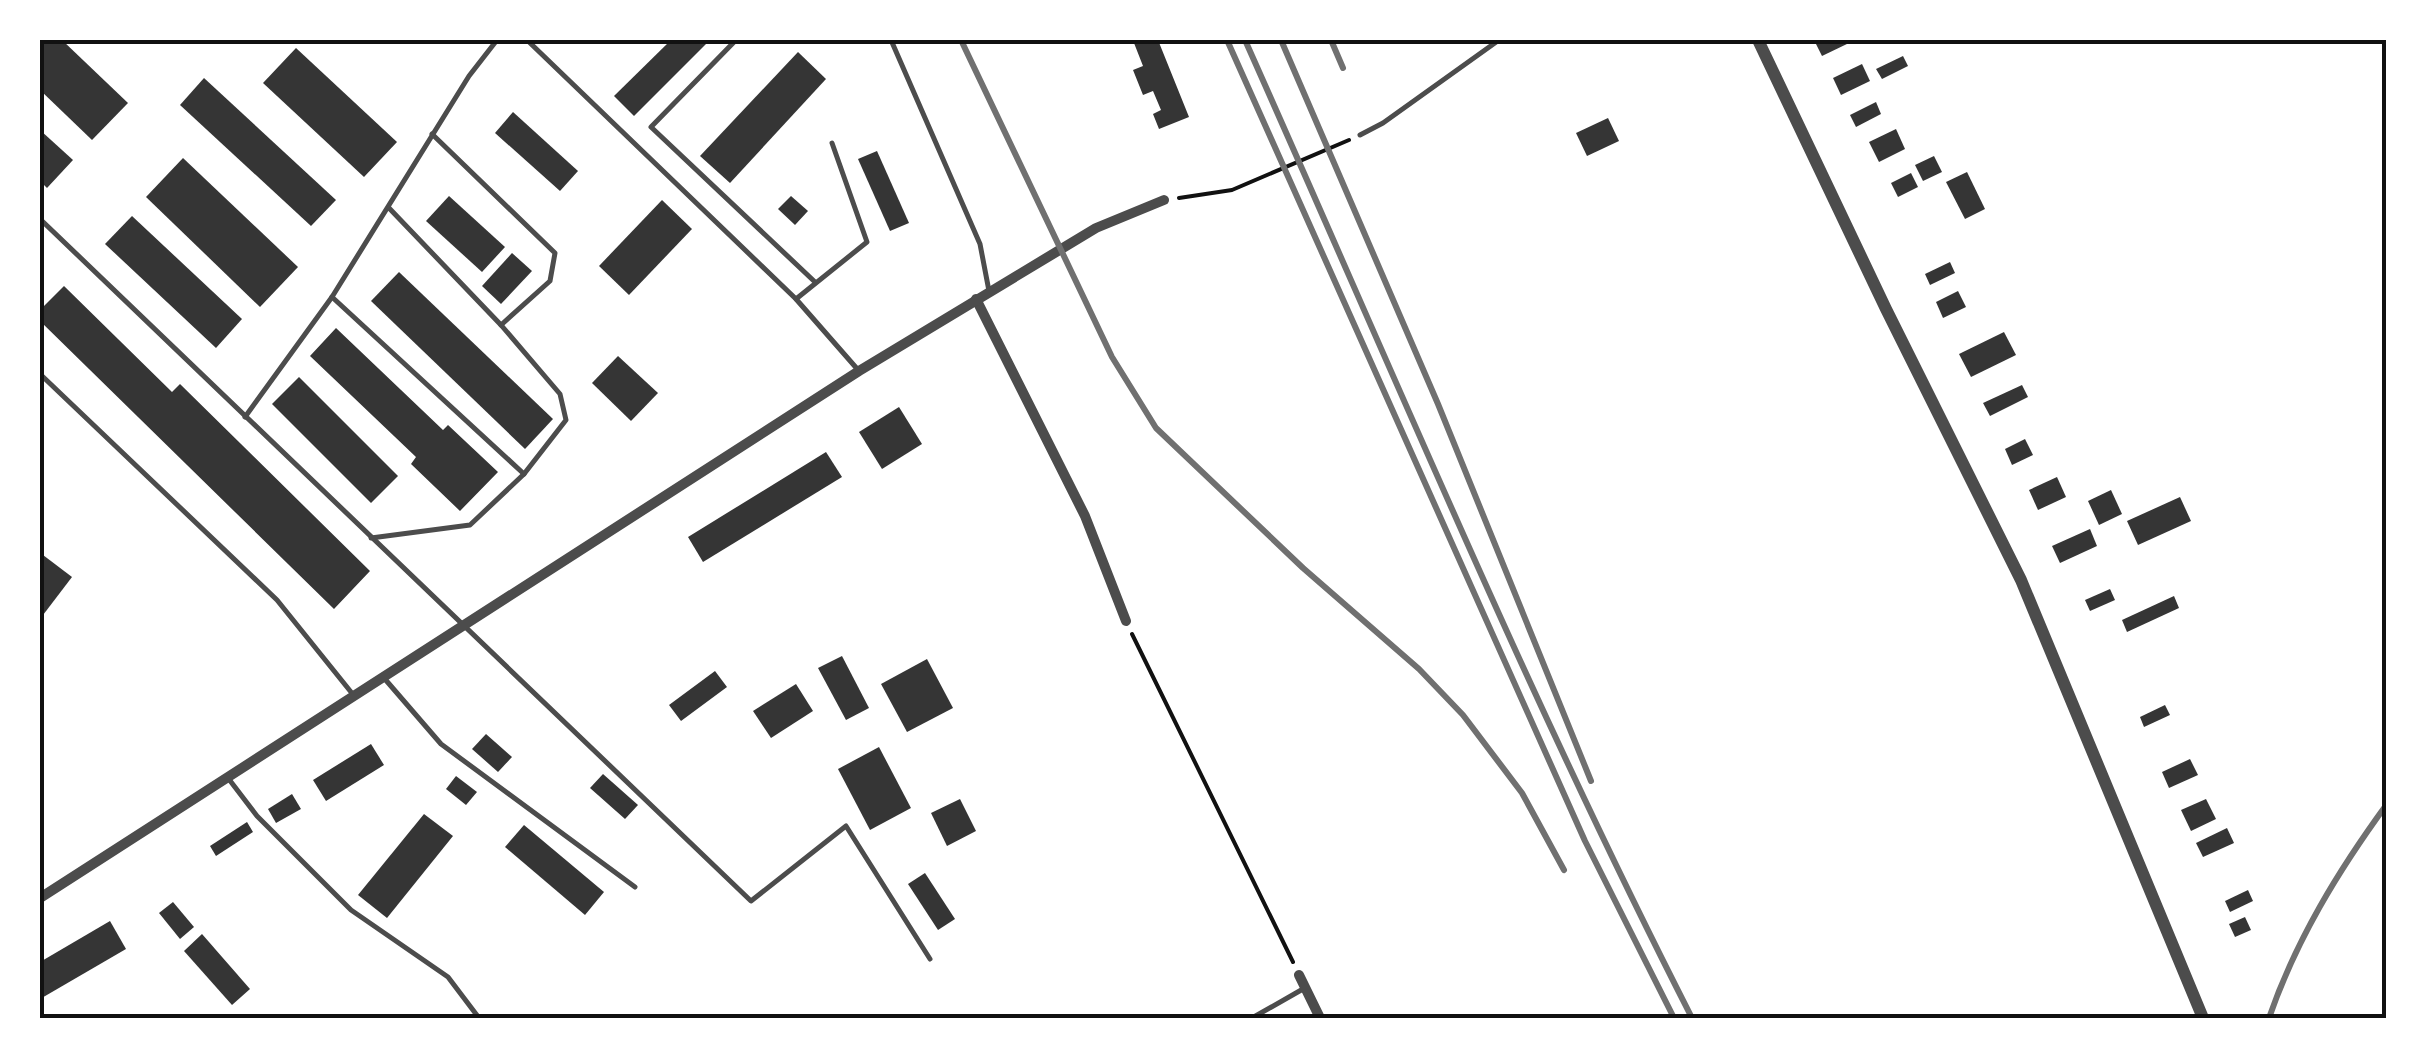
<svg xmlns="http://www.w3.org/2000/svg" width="2427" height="1058" font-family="Lato,sans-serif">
	<rect width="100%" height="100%" fill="#fff"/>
	<g fill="#353535">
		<path d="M40 40H62L128 103 92 140 40 90Z"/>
		<path d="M671 40H710L634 116 614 96Z"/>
		<path d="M1141 40H1158L1189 117 1159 129 1153 114 1161 110 1153 91 1143 95 1133 70 1143 66 1134 43Z"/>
		<path d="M1824 40H1848L1849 43 1822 56 1816 44Z"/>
		<path d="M296 48 397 142 364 177 263 83Z"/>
		<path d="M798 52 826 79 730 183 700 156Z"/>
		<path d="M1903 56 1908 66 1882 79 1876 69Z"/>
		<path d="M1862 64 1870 81 1841 95 1833 78Z"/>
		<path d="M204 78 336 200 311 226 180 105Z"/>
		<path d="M1876 102 1881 114 1856 127 1850 115Z"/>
		<path d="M513 112 578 171 560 191 495 133Z"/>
		<path d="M1608 118 1619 141 1587 156 1576 133Z"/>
		<path d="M1896 129 1905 149 1879 162 1869 142Z"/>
		<path d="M40 130 73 160 47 188 40 181Z"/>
		<path d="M877 151 909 223 890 231 858 159Z"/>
		<path d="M1934 156 1942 172 1923 181 1915 165Z"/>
		<path d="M183 158 298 267 260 307 146 197Z"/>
		<path d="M1967 172 1985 209 1965 219 1946 182Z"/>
		<path d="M1911 173 1918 187 1898 197 1891 183Z"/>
		<path d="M449 196 505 247 482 272 426 221Z"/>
		<path d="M791 196 808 211 795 225 778 209Z"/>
		<path d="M662 200 692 229 629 295 599 266Z"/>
		<path d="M132 216 242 319 216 348 105 244Z"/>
		<path d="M512 253 532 271 501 304 482 286Z"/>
		<path d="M1950 262 1955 273 1930 285 1925 274Z"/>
		<path d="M399 272 553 419 525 449 371 301Z"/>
		<path d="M64 286 172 392 180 384 370 571 334 609 40 321V310Z"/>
		<path d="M1958 291 1966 307 1943 318 1936 302Z"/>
		<path d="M336 328 443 430 448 425 498 472 460 511 411 464 416 457 310 356Z"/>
		<path d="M2004 332 2016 355 1971 377 1959 354Z"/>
		<path d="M618 356 658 393 631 421 592 383Z"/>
		<path d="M299 377 398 476 371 503 272 404Z"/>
		<path d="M2022 385 2028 397 1990 416 1983 403Z"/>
		<path d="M899 407 922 444 882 469 859 432Z"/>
		<path d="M2025 439 2033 455 2012 465 2005 449Z"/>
		<path d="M826 452 842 477 703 562 688 537Z"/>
		<path d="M2057 477 2066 497 2038 510 2029 490Z"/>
		<path d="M2111 490 2122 514 2099 525 2088 501Z"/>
		<path d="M2180 497 2191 521 2138 545 2127 521Z"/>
		<path d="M2090 529 2097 546 2060 563 2052 546Z"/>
		<path d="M43 555 72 577 40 619V559Z"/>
		<path d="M2110 589 2115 600 2090 611 2085 600Z"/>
		<path d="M2174 596 2179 608 2127 632 2122 620Z"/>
		<path d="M842 656 869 708 846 720 818 668Z"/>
		<path d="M927 659 953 708 907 732 881 684Z"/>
		<path d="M715 671 727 687 681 721 669 705Z"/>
		<path d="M796 684 813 711 771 738 753 711Z"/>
		<path d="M2165 705 2170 715 2144 727 2140 717Z"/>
		<path d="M486 734 512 757 498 772 472 749Z"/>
		<path d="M371 744 384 765 326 801 313 780Z"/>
		<path d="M879 747 911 808 870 830 838 769Z"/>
		<path d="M2190 759 2198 775 2169 788 2162 772Z"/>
		<path d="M603 774 638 805 625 819 590 788Z"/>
		<path d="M456 776 477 792 466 805 446 789Z"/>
		<path d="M292 794 301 809 276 823 268 809Z"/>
		<path d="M960 799 976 831 947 846 931 813Z"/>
		<path d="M2206 799 2216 819 2191 831 2181 810Z"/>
		<path d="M424 814 453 836 387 918 358 895Z"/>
		<path d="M247 822 253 832 216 856 210 846Z"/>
		<path d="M524 825 604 892 585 915 505 847Z"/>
		<path d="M2227 828 2234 843 2203 857 2196 843Z"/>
		<path d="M925 873 955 919 938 930 908 884Z"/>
		<path d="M2248 890 2253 901 2230 912 2225 901Z"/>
		<path d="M173 902 194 927 180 939 159 913Z"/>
		<path d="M2245 917 2251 930 2235 937 2229 924Z"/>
		<path d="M110 921 126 949 40 999V962Z"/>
		<path d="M202 934 250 989 232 1005 184 951Z"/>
	</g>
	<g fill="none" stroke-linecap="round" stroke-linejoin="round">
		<g stroke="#111" stroke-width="4">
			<path d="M1179 198 1232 190 1349 140"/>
			<path d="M1132 634 1293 962"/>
		</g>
		<g stroke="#4c4c4c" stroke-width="5">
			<path d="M527 40 796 299 859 371"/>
			<path d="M736 40 651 127 815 282"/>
			<path d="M891 40 980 244 989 291"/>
			<path d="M432 134 555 253 550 281 501 325"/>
			<path d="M1360 135 1383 123 1499 40"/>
			<path d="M40 219 751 901 846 826 930 959"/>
			<path d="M332 297 524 474"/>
			<path d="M796 299 867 242 832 143"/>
			<path d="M40 374 277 600 355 697"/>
			<path d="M245 417 332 297 469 76 497 40"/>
			<path d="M371 538 470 525 524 474 566 420 560 394 501 325 389 208"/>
			<path d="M384 678 441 744 635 887"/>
			<path d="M228 778 257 816 351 910 448 977 479 1018"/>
			<path d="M1252 1018 1303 989"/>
		</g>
		<g stroke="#4c4c4c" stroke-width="10">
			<path d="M976 299 1085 516 1126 621"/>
			<path d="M40 898 859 371 1096 228 1164 200"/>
			<path d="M1299 975 1320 1018"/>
		</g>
		<path stroke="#4c4c4c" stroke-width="12" d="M1758 40 1886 309 2021 580 2203 1018"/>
		<g stroke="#707070" stroke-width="6">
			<path d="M961 40 1112 357 1156 428 1303 568 1419 669 1463 715 1522 793 1564 870"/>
			<path d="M1227 40 1585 841 1674 1018"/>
			<path d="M1245 40C1391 367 1529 699 1692 1018"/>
			<path d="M1281 40 1438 404 1591 781"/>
			<path d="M1331 40 1343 68"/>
			<path d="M2269 1018C2296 940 2338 871 2387 804"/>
		</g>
	</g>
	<rect width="2427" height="1058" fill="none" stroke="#ffffff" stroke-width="85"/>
	<rect x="42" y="42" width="2342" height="974" fill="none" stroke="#111" stroke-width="4"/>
</svg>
